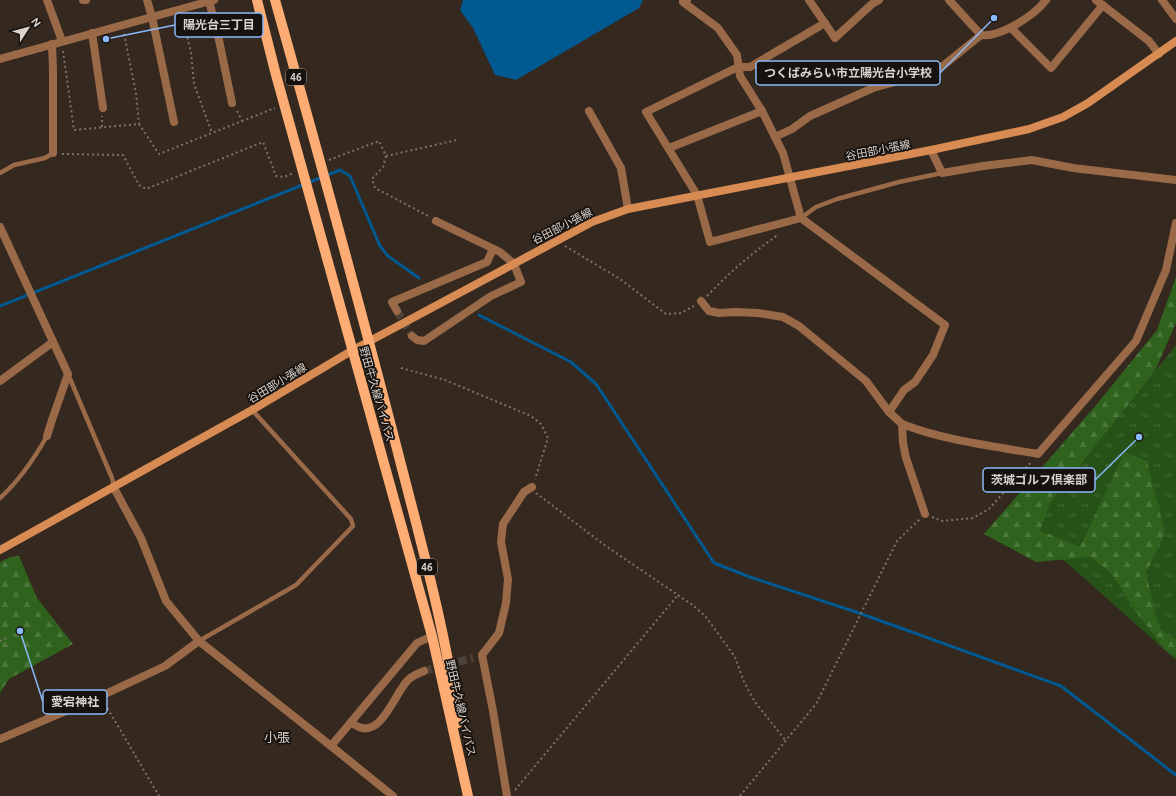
<svg xmlns="http://www.w3.org/2000/svg" width="1176" height="796" font-family="Ubuntu,'Noto Sans JP',sans-serif">
	<defs>
		<pattern id="grass-tufts" width="24" height="20" patternUnits="userSpaceOnUse"><rect width="24" height="20" fill="#265217"/><path d="M3 7l-1-3M5 7V3M7 7l1-3M15 17l-1-3M17 17v-4M19 17l1-3" fill="none" stroke="#456a38"/></pattern>
		<pattern id="forest-firs" width="22" height="20" patternUnits="userSpaceOnUse"><rect width="22" height="20" fill="#2f631d"/><path d="M5 1l3.5 6h-7zM16 11l3.5 6h-7z" fill="#4d783d"/></pattern>
	</defs>
	<rect width="100%" height="100%" fill="#34281f"/>
	<path fill="url(#grass-tufts)" d="M1176 345V660L1029 529Z"/>
	<g fill="url(#forest-firs)">
		<path d="M1176 277V323L1155 371 1050 503 1040 531 1080 547 1125 452 1147 461 1165 533 1146 573 1159 628 1176 640V656L1166 651 1134 609 1112 574 1091 557 1036 562 984 534 1097 404 1157 330Z"/>
		<path d="M19 556 37 598 73 644 9 679 0 693V562L10 557Z"/>
	</g>
	<path fill="#005990" d="M463 0H643L639 8 516 80 495 75 473 28 460 10Z"/>
	<g fill="none" stroke-linecap="round" stroke-linejoin="round">
		<g stroke="#005990" stroke-width="3">
			<path d="M0 306 340 170 350 176 380 246 388 256 419 278"/>
			<path d="M479 315 571 362 596 384 714 563 750 577 859 613 1061 686 1176 775"/>
		</g>
		<g stroke="#4d4239" stroke-width="8" stroke-dasharray="8 4" stroke-linecap="butt">
			<path d="M397 311 412 336"/>
			<path d="M424 671 473 658"/>
		</g>
		<g stroke="#7d726b" stroke-width="2" stroke-dasharray="2 3" stroke-linecap="butt">
			<path d="M183 18 191 53 194 84 212 133"/>
			<path d="M124 34 136 93 139 124"/>
			<path d="M63 51 74 130 139 124 159 154 275 108"/>
			<path d="M237 111 242 121"/>
			<path d="M102 127V116"/>
			<path d="M62 154 123 155 139 185 146 189 263 142 276 176 284 177 294 173"/>
			<path d="M386 156 383 167 372 179 375 188 430 217"/>
			<path d="M329 160 379 141 386 156 457 140"/>
			<path d="M565 246 620 279 666 314 681 313 694 306"/>
			<path d="M707 296C731 271 751 254 779 234"/>
			<path d="M401 368 445 380 531 416 541 424 548 438 535 479"/>
			<path d="M536 493 603 544 694 606 706 617 735 657 744 682 755 702 786 741"/>
			<path d="M932 517 942 521 973 518 989 509 1031 462"/>
			<path d="M0 641 9 637"/>
			<path d="M105 704 159 796"/>
			<path d="M515 790 678 595"/>
			<path d="M740 796 816 704 897 541 920 519"/>
		</g>
		<g stroke="#9a6948" stroke-width="4.5">
			<path d="M0 173 14 165 45 158 53 153"/>
			<path d="M801 218 816 207 837 199 899 182 942 173"/>
			<path d="M68 374 112 478 114 487"/>
			<path d="M0 498C20 480 34 459 47 436"/>
			<path d="M199 641 296 585 353 526 351 519 252 410"/>
		</g>
		<g stroke="#9a6948" stroke-width="8">
			<path d="M83 0H86"/>
			<path d="M147 0 152 17 174 122"/>
			<path d="M687 0 683 2 718 28 737 55 740 76 762 111 783 153 801 218 710 242 697 195 646 112 738 67H750L825 23"/>
			<path d="M809 0 835 38 872 4 879 0"/>
			<path d="M949 0 981 35C1000 38 1035 15 1046 0"/>
			<path d="M1096 0 1149 41 1159 54"/>
			<path d="M1162 0 1176 19"/>
			<path d="M209 1 219 40 232 103"/>
			<path d="M1011 28 1051 68 1103 5"/>
			<path d="M92 33 103 108"/>
			<path d="M52 44 53 69V153"/>
			<path d="M589 111 621 168 628 209"/>
			<path d="M775 137 792 129 810 116 873 88 928 73 944 65 981 35"/>
			<path d="M669 148 762 111"/>
			<path d="M931 150 942 173 983 166 1032 160 1073 168 1176 180"/>
			<path d="M801 218 945 325 933 355 915 382 904 390 889 412"/>
			<path d="M0 227 68 374 52 420 47 436"/>
			<path d="M701 301 709 311 719 313 735 312 758 313 783 317 799 326 866 381 889 412 902 424 903 443 906 458 925 514"/>
			<path d="M397 311 392 302 487 262 493 249"/>
			<path d="M412 336 417 340 424 341 491 296 521 282 514 264 500 252 436 221"/>
			<path d="M0 381 53 342"/>
			<path d="M902 424C946 441 993 446 1038 454L1136 341 1166 270 1176 223"/>
			<path d="M114 488 141 538 166 601 199 641 331 746 393 796"/>
			<path d="M351 722C353 724 356 726 359 727 382 737 396 691 408 680 412 676 419 673 424 671"/>
			<path d="M0 739 101 696 165 666 199 641"/>
			<path d="M331 746 417 643 432 636"/>
			<path d="M507 796 493 711 482 655 499 633 506 603 508 579 501 542 503 524 524 492 532 487"/>
		</g>
		<g stroke="#9a6948" stroke-width="8">
			<path d="M47 0 62 41"/>
			<path d="M0 59 214 0"/>
		</g>
		<path stroke="#d98b54" stroke-width="8" d="M0 550 252 410 353 350 592 222 628 209 931 150 1029 129 1063 117 1088 103 1176 41"/>
		<g stroke="#fdac74" stroke-width="10">
			<path d="M257 0 276 75 432 636 468 796"/>
			<path d="M275 0C317 149 358 298 397 449 420 539 446 630 458 723"/>
		</g>
	</g>
	<g text-anchor="middle" stroke-width="3.5" stroke-linejoin="round" paint-order="stroke">
		<g fill="#17120e" stroke="#a09994" stroke-width="1">
			<rect x="286" y="69" width="20" height="16" rx="3"/>
			<rect x="417" y="559" width="20" height="16" rx="3"/>
		</g>
		<g font-size="10" font-weight="bold" fill="#dbd3ce">
			<text x="296" y="81">46</text>
			<text x="427" y="571">46</text>
		</g>
		<g font-size="11" fill="#dbd3ce" stroke="#17120e">
			<text transform="translate(878 150) rotate(-11)" y="4">谷田部小張線</text>
			<text transform="translate(562 226) rotate(-27)" y="4">谷田部小張線</text>
			<text transform="translate(277 383) rotate(-31)" y="4">谷田部小張線</text>
			<text transform="translate(377 394) rotate(74)" y="4">野田牛久線バイパス</text>
			<text transform="translate(461 708) rotate(77)" y="4">野田牛久線バイパス</text>
		</g>
		<g font-size="13" fill="#dbd3ce" stroke="#17120e">
			<text x="277" y="742">小張</text>
		</g>
	</g>
	<path fill="none" stroke="#8abafc" stroke-width="1.5" d="M106 39L175 25M994 18L940 73M1139 437L1095 480M20 631L43 702"/>
	<g fill="#8abafc" stroke="#17120e" stroke-width="1.5">
		<circle cx="106" cy="39" r="4"/>
		<circle cx="994" cy="18" r="4"/>
		<circle cx="1139" cy="437" r="4"/>
		<circle cx="20" cy="631" r="4"/>
	</g>
	<g fill="#17120e" stroke="#8abafc" stroke-width="1.5">
		<rect x="175" y="13" width="88" height="24" rx="4"/>
		<rect x="756" y="61" width="184" height="24" rx="4"/>
		<rect x="983" y="468" width="112" height="24" rx="4"/>
		<rect x="43" y="690" width="64" height="24" rx="4"/>
	</g>
	<g font-size="12" text-anchor="middle" font-weight="bold" fill="#dbd3ce">
		<text x="219" y="29">陽光台三丁目</text>
		<text x="848" y="77">つくばみらい市立陽光台小学校</text>
		<text x="1039" y="484">茨城ゴルフ倶楽部</text>
		<text x="75" y="706">愛宕神社</text>
	</g>
	<g transform="translate(28 28) rotate(54)" stroke="#17120e" stroke-width="3" paint-order="stroke">
	<path d="M0-3L7 15L0 10L-7 15Z" fill="#dbd3ce"/>
	<text y="-6" font-size="11" font-weight="bold" text-anchor="middle" fill="#dbd3ce">N</text>
	</g>
</svg>
